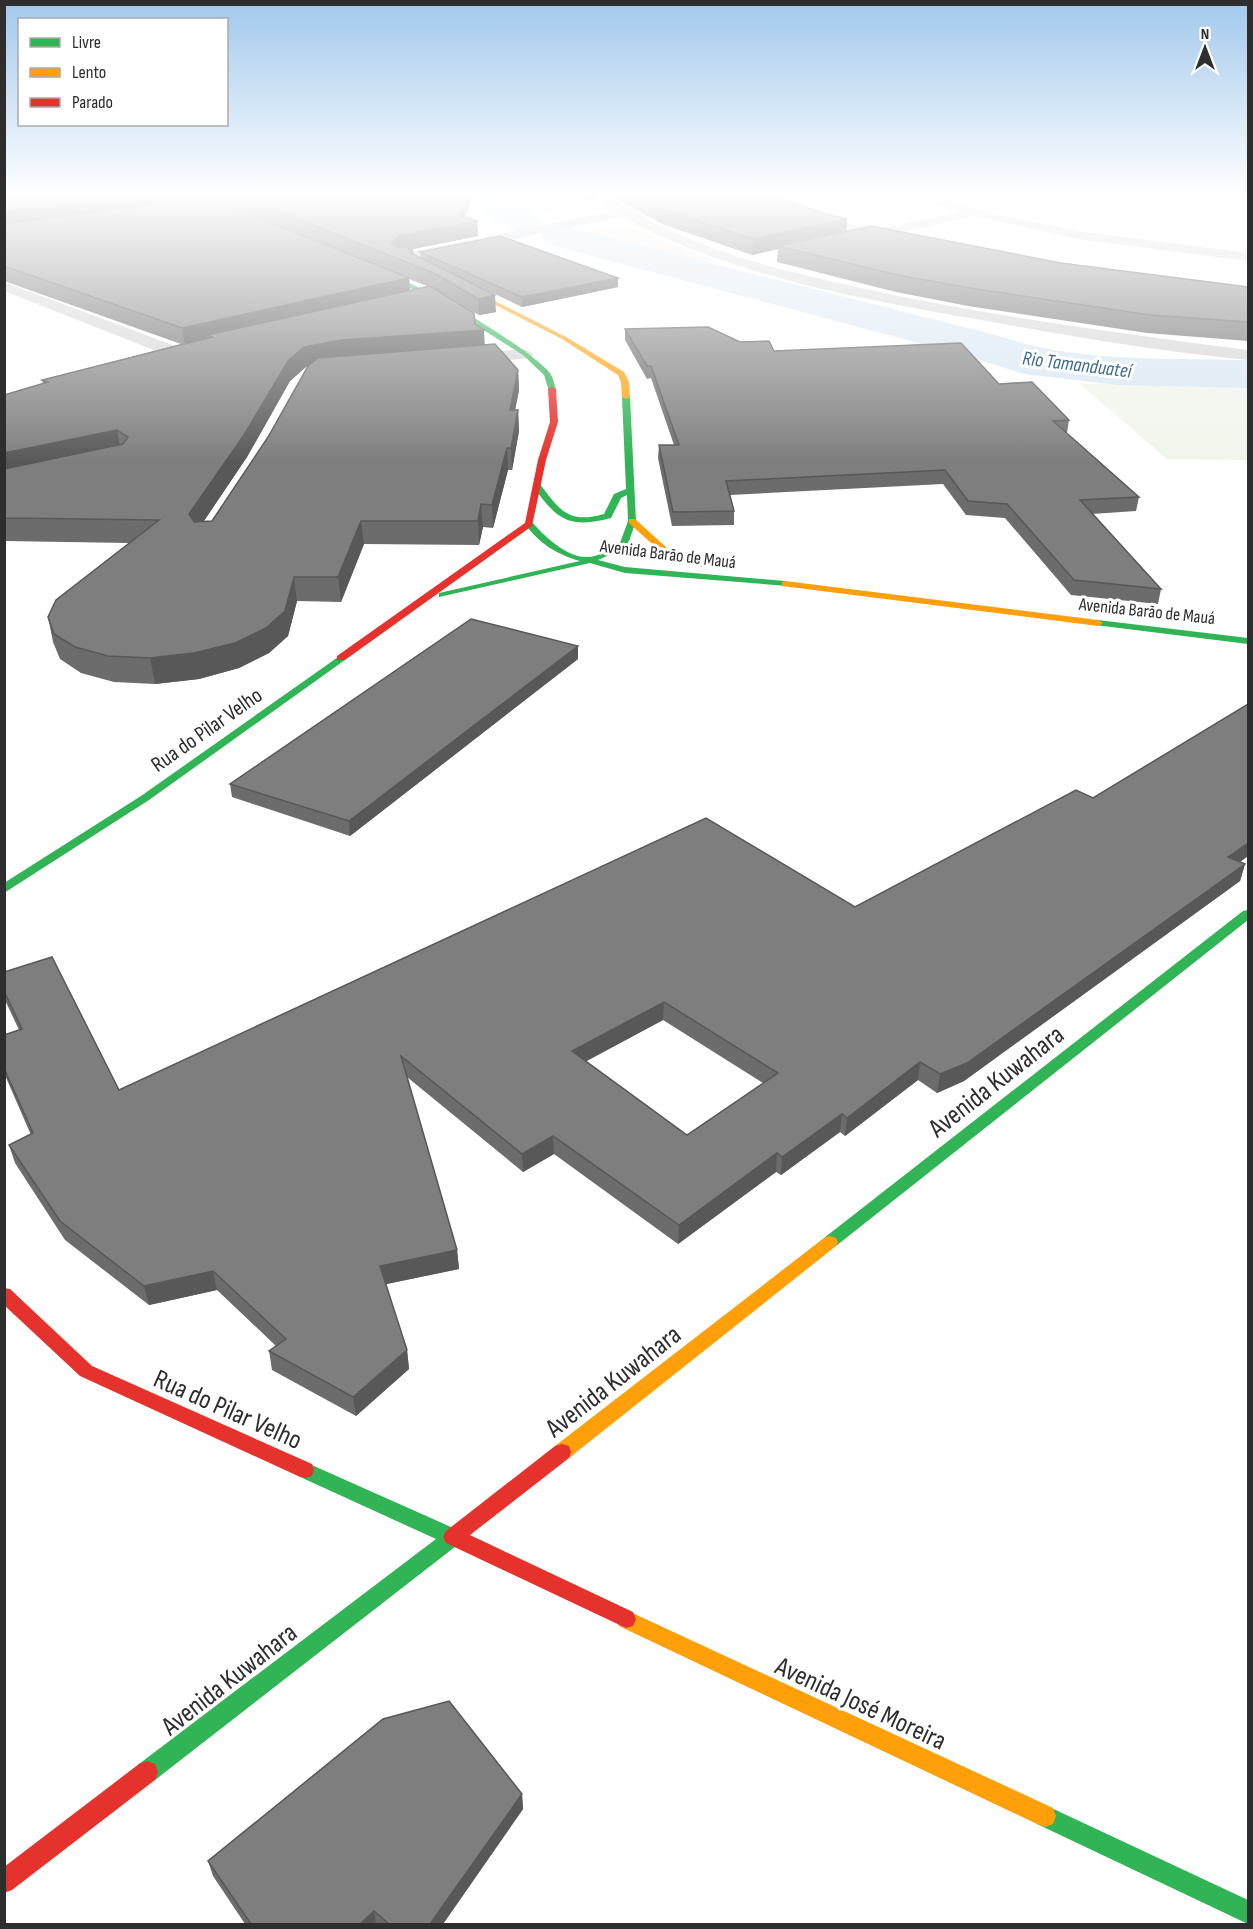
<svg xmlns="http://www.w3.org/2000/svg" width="1253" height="1929" font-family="'Sofia Sans Condensed',sans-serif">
	<rect width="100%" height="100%" fill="#fff"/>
	<g fill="#f0f5ec">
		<path d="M511 193H575L596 206C554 222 547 216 511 193Z"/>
		<path d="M610 226 633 228 718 262 699 263 572 234Z"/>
		<path d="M1248 382V460L1167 459 1080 384Z"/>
	</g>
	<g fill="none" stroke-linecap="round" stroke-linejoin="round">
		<g fill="#d8e6f2" fill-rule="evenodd">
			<path d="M460 193H501L539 215 544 223 539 231C511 238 488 215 465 200Z"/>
			<path d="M560 225 999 336C1078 363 1166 358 1248 360V388L1118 385 1024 374 967 356 547 244 541 236 547 228Z"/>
		</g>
		<g fill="#d3d3d3" fill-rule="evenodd">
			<path d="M589 193C616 193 641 218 666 229 700 245 736 257 773 267 928 308 1089 329 1248 350V360C1163 352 1077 337 992 322 866 300 736 278 622 217L401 262 394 258 401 254 613 211Z"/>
			<path d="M747 193H764L872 231 958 212 905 193H924L995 214 1078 231 1248 253V261L1078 239 974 216 889 235 902 238V244L897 245 820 223Z"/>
			<path d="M4 282 186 350 188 354 180 359 174 358 4 291Z"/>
			<path d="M525 349 533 354 531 358 461 364 452 359 461 354Z"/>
		</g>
		<g fill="#30b455" fill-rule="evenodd">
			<path d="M365 268C397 268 528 346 549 372 553 376 554 384 556 389L549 391 544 375 523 355 431 297 365 270Z"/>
			<path d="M626 395 630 397 636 521 627 547 598 560 625 567 785 581 788 582V586L625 573 590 563 439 597V593L580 561C556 554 540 544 525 524L526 522H532C544 536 568 559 589 557 598 557 611 547 620 543L628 521 627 495 621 498 611 518C569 529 557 520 533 486L540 484C560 511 569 524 604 514L614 494 626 489 622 397Z"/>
			<path d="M1098 620 1248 638V644L1095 625V621Z"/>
			<path d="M341 655 346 658 345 660 149 800 4 893V883L141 796Z"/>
			<path d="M1248 910V920L836 1246 830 1248 824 1246 822 1242 824 1238 1243 911Z"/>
			<path d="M305 1462 460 1531 463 1537 460 1543 155 1780 147 1783 139 1780 136 1772 139 1764 436 1539 298 1476 296 1470 298 1464Z"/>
			<path d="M1045 1805 1248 1900V1924L1037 1824 1034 1816 1037 1808Z"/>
		</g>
		<g fill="#ff9f0a" fill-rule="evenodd">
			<path d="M194 193H200L214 204 245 218 240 219 210 206Z"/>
			<path d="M454 282H458L566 337 624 372 629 382 630 397 626 399 622 397 621 382 618 375 562 339 454 284Z"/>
			<path d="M629 519H635L667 548 710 565 702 567 661 552 629 523Z"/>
			<path d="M785 581 1098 620 1103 623 1098 626 782 586V582Z"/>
			<path d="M830 1236 836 1238 838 1242 836 1246 569 1458 562 1460 555 1458 553 1452 555 1446 824 1238Z"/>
			<path d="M626 1610 1053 1808 1056 1816 1053 1824 1045 1827 1037 1824 619 1626 616 1619 619 1612Z"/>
		</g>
		<g fill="#e5322d" fill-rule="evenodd">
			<path d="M552 387 556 389 558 422 546 460 532 526 345 660H337V656L525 523 538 460 550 422 548 389Z"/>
			<path d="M4 1288 10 1289 92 1366 312 1464 314 1470 312 1476 305 1478 298 1476 80 1376 4 1305Z"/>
			<path d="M562 1444 569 1446 571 1452 569 1458 470 1535 633 1612 636 1619 633 1626 626 1628 446 1543 443 1537 446 1531 555 1446Z"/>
			<path d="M147 1761 155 1764 158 1772 155 1780 12 1890 4 1893V1867L139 1764Z"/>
		</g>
	</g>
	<g fill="#6c6c6c" fill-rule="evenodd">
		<path d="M4 193H195L196 198 326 245 218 200 208 193H474L465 217 477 221 478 236 413 249 414 255 421 258 420 252 618 287 522 307 474 284 496 312 479 315 437 290 475 324 484 345 518 370 519 390 515 410H518L519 431 512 470H508L493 528 483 527 479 545 364 544 341 602 297 601 288 636 269 653 239 668 199 679 155 684 114 682 81 673 60 659 53 642 48 617 129 543 4 541V395L43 384 42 380 181 344 4 281ZM409 279 427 286 410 290ZM307 366H308L268 437 212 521H204L247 457 290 381Z"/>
		<path d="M570 193H597V202Z"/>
		<path d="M607 193H769L823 213 847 219 846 231 1061 263 1248 287V341L1147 333 968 306 896 292 777 262 778 249 752 255 662 224Z"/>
		<path d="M625 329 740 342 774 351 999 384 1069 420 1067 433 1139 497 1136 511 1092 514 1161 589 1158 604 1071 595 1005 518 966 515 943 484 730 495 734 511V525L672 526 658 458 659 445H674L651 378 647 379 625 340Z"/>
		<path d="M578 659 350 836 232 797 230 784Z"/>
		<path d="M1093 798 1248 856 1240 862 1245 864 1240 881 964 1081 937 1093 918 1080 845 1136 840 1132 781 1175 776 1172 678 1244 554 1154 523 1172 407 1077 457 1250 459 1269 386 1284 407 1350 409 1369 356 1416 272 1370 269 1351 276 1346 217 1290 149 1305 65 1240 15 1163 9 1145 31 1135 4 1073V1035L19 1030 4 998V972L119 1090 855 907ZM663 1020 763 1083 687 1135 586 1061Z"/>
		<path d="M522 1794 523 1809 443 1924H245L213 1876 208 1861Z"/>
	</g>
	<g fill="#585858">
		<path d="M4 193H87L4 202Z"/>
		<path d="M146 193H195L196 201 4 227V211Z"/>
		<path d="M468 193H474L463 224 477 221 478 236 413 249 414 262 391 243 399 236 460 215Z"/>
		<path d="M847 219 846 234 778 246V249L752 255 753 239Z"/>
		<path d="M409 278 410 294 207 335 208 341 185 346 182 328Z"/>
		<path d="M618 278V287L522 307V297Z"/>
		<path d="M495 295 496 312 479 315 478 299Z"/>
		<path d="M484 330 485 350 344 360 307 366 290 381 247 457 193 537 189 514 288 361 304 347 342 340Z"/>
		<path d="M518 370 519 390 511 431 510 410Z"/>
		<path d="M518 410 519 431 512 470 511 448Z"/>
		<path d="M117 430 121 452 4 476V453Z"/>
		<path d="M507 448 508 470 493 528 492 505Z"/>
		<path d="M481 504 483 527 479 545 478 521Z"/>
		<path d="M361 521 364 544 341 602 338 577Z"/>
		<path d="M294 577 297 601 288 636 269 653 239 668 199 679 155 684 150 658Z"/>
		<path d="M578 646V659L350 836 349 821Z"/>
		<path d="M1248 843V856L1223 874 1228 857Z"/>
		<path d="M1245 864 1240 881 964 1081 937 1093 940 1074Z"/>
		<path d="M664 1002 663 1020 572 1069V1051Z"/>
		<path d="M920 1062 918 1080 845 1136 847 1118Z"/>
		<path d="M842 1114 840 1132 781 1175 782 1157Z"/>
		<path d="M553 1136 554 1154 523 1172 522 1154Z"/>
		<path d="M777 1153 776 1172 678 1244 679 1225Z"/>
		<path d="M457 1250 459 1269 382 1285 380 1266Z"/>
		<path d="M213 1271 217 1290 149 1305 144 1286Z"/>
		<path d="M407 1350 409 1369 356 1416 353 1397Z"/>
		<path d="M522 1794 523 1809 443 1924H430Z"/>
		<path d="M374 1911 376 1924H360Z"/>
	</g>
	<g fill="#7e7e7e" stroke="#585858" stroke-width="1.5" fill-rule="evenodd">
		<path d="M39 193H146L4 211V197Z"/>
		<path d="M234 193H468L460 215 477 221 399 236 391 243 400 248 413 246 408 249 409 252 495 295 478 299 438 275Z"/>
		<path d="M632 193H769L823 213 847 219 753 239 662 209Z"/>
		<path d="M207 197 409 278 182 328 4 266V224Z"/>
		<path d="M871 226 1061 263 1248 287V322L1150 315 970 288 898 275 778 246Z"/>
		<path d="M500 236 618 278 522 297 420 252Z"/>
		<path d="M430 286 474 313 475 324 484 330 342 340 304 347 288 361 244 435 189 514 194 522 212 521 268 437 308 366 318 358 495 344 518 370 510 410H518L511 448H507L492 505 481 504 478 521H361L338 577H294L285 611 266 628 235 643 194 653 150 658 108 656 75 647 54 634 48 617 56 600 159 520 4 518V469L123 444 128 437 117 430 4 453V395L48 382 42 380 212 337 207 335Z"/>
		<path d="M708 327 740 342 769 341 774 351 961 343 999 384 1032 382 1069 420 1053 421 1139 497 1080 500 1161 589 1074 580 1007 504 968 501 945 470 726 481 734 511 673 512 659 445H679L651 366H647L625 329Z"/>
		<path d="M471 619 578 646 349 821 230 784Z"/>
		<path d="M1248 704V843L1228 857 1245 864 967 1063 940 1074 920 1062 847 1118 842 1114 782 1157 777 1153 679 1225 553 1136 522 1154 401 1056 457 1250 380 1266 407 1350 353 1397 269 1351 286 1339 213 1271 144 1286 60 1221 9 1145 33 1133 4 1068V1035L22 1029 4 991V972L52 957 119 1090 706 818 855 907 1076 790 1093 798ZM664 1002 778 1073 687 1135 572 1051Z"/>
		<path d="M449 1701 522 1794 430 1924H389L374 1911 360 1924H251L208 1861 383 1719Z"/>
	</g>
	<linearGradient id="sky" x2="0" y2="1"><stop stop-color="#a1c8ec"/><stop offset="0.42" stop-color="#fff"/><stop offset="1" stop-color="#fff" stop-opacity="0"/></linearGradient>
	<rect width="1253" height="463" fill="url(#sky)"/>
	<g text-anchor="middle" stroke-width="6" stroke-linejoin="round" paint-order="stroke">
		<g font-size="18" fill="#2e2e2e" stroke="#fff">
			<text transform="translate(668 554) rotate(7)" y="6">Avenida Barão de Mauá</text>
			<text transform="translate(1147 611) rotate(6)" y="6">Avenida Barão de Mauá</text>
		</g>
		<g font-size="20" font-style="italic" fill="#3c6b90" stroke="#fff">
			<text transform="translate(1077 364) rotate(7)" y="7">Rio Tamanduateí</text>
		</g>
		<g font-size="22" fill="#2e2e2e" stroke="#fff">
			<text transform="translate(206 729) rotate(-35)" y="8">Rua do Pilar Velho</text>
		</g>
		<g font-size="27" fill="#2e2e2e" stroke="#fff">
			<text transform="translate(996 1081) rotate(-38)" y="9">Avenida Kuwahara</text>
			<text transform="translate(613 1381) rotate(-38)" y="9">Avenida Kuwahara</text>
			<text transform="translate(228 1409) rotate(24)" y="9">Rua do Pilar Velho</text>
			<text transform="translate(229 1679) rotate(-38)" y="9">Avenida Kuwahara</text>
			<text transform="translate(861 1703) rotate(25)" y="9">Avenida José Moreira</text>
		</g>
	</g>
	<rect width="1253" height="1929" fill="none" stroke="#2e2e2e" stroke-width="12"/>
	<rect x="18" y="18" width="210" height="108" fill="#ffffff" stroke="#ababab" stroke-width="1.5"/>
	<rect x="30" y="38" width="30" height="9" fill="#30b455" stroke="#ababab" stroke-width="1.5"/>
	<text x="72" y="48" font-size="18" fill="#2e2e2e">Livre</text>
	<rect x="30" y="68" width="30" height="9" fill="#ff9f0a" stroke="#ababab" stroke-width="1.5"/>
	<text x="72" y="78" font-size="18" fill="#2e2e2e">Lento</text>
	<rect x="30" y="98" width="30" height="9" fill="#e5322d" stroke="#ababab" stroke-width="1.5"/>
	<text x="72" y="108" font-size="18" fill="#2e2e2e">Parado</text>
	<g transform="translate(1205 48)" stroke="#ffffff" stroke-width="4.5" paint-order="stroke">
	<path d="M0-4.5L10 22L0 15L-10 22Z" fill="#2e2e2e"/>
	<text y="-9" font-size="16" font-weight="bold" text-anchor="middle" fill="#2e2e2e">N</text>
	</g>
</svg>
